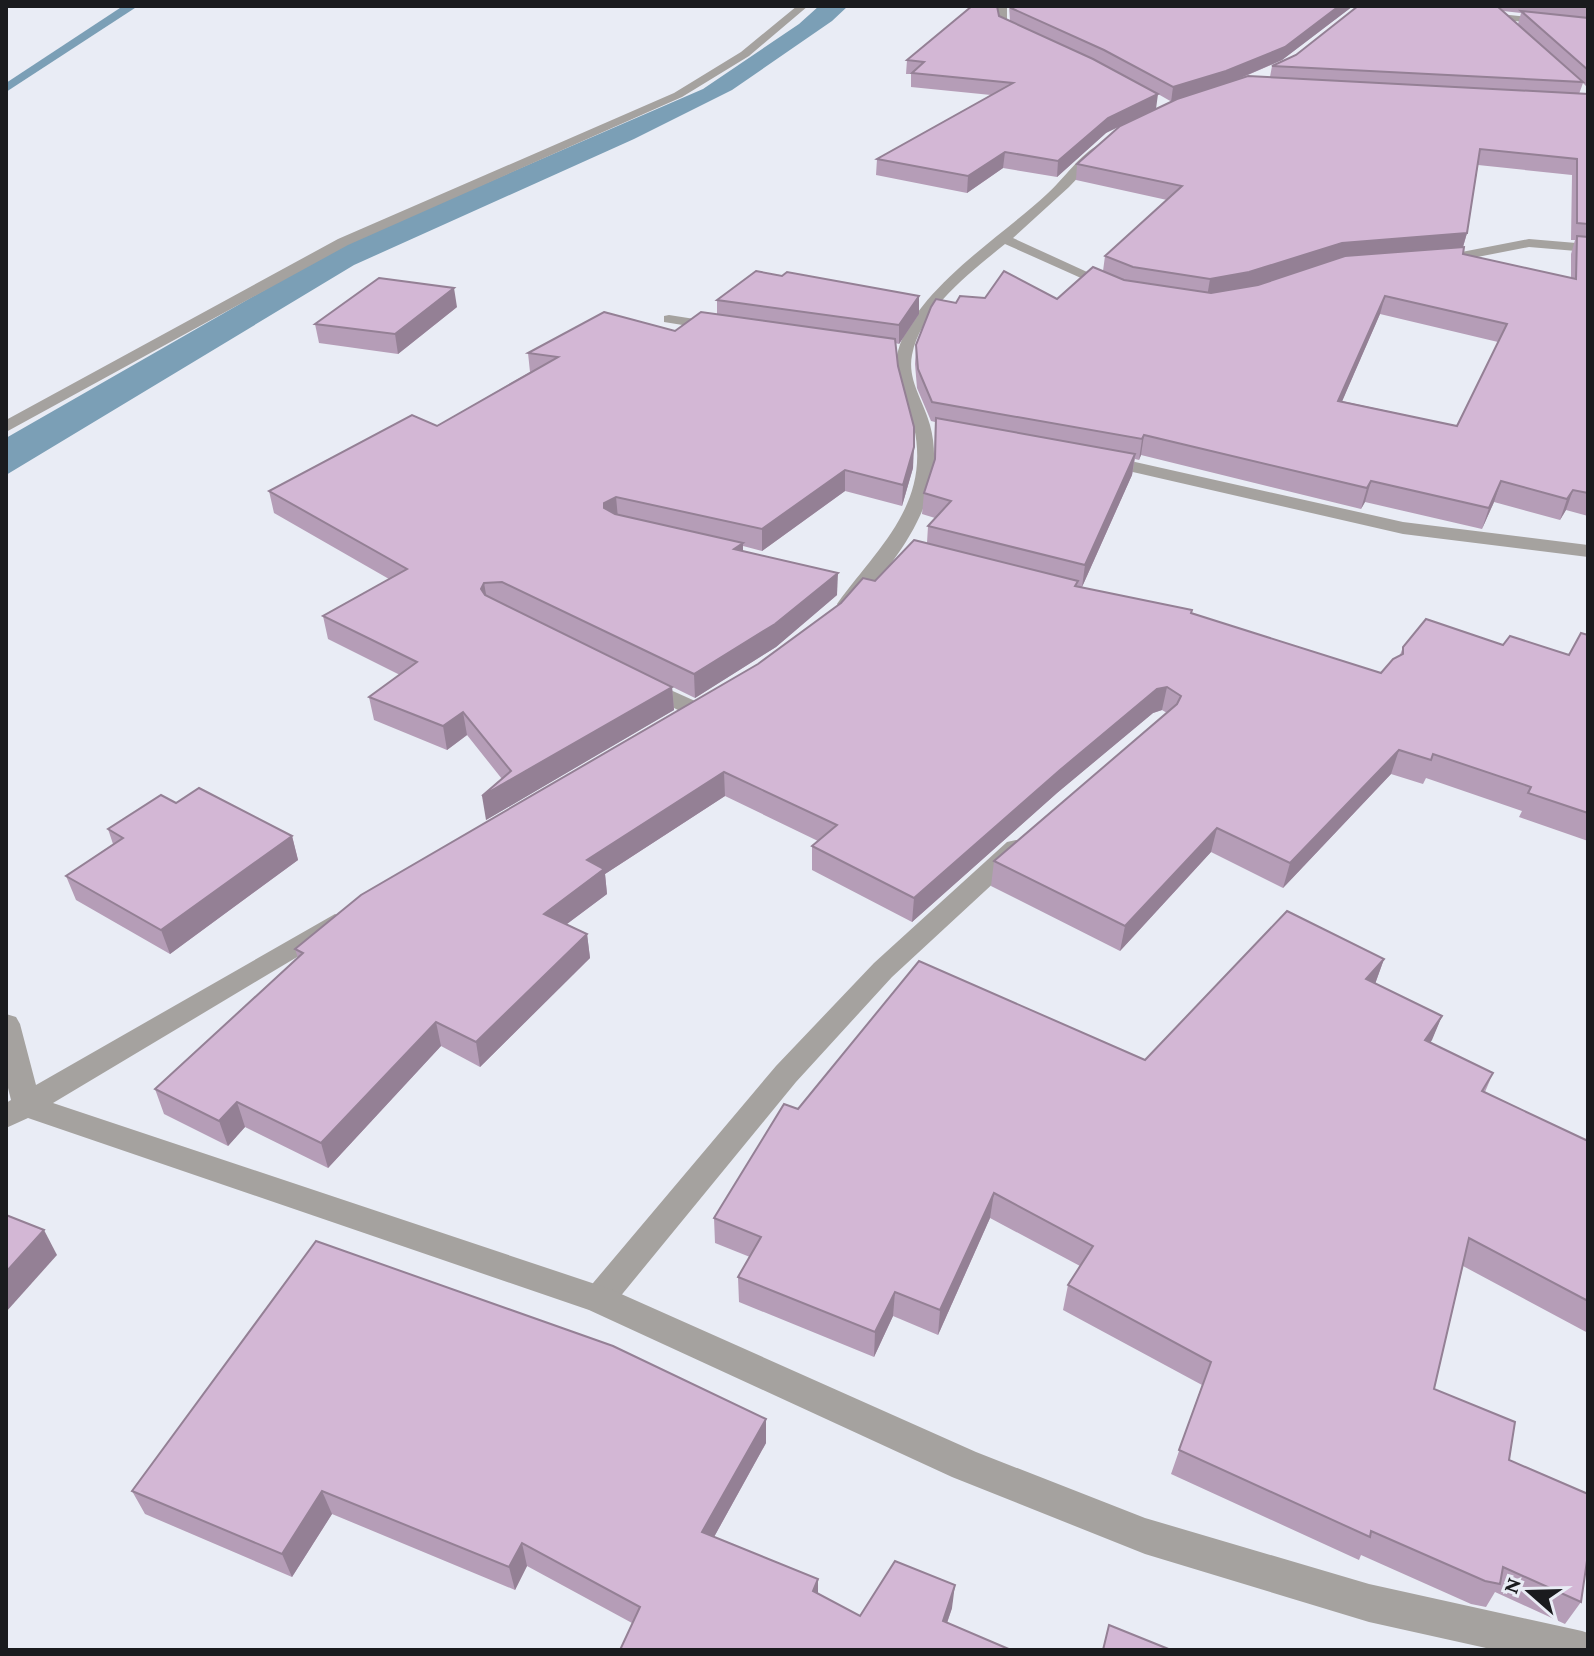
<svg xmlns="http://www.w3.org/2000/svg" width="1594" height="1656" font-family="'Crimson Pro',serif">
	<rect width="100%" height="100%" fill="#e9ecf5"/>
	<g fill="#7b9fb6">
		<path d="M123 6H138L6 92V83Z"/>
		<path d="M819 6H848L832 21 732 90 634 139 354 265 6 475V438L343 245 703 89 799 24Z"/>
	</g>
	<g fill="none" stroke-linecap="round" stroke-linejoin="round">
		<path fill="#a5a29f" fill-rule="evenodd" d="M1016 840 1025 842 1028 848 1025 854 892 977 796 1082 610 1309 599 1313 588 1309 583 1299 588 1289 776 1066 874 963 1007 842Z"/>
		<g fill="#a5a29f" fill-rule="evenodd">
			<path d="M797 6H808L749 56 682 97 348 245 6 432V420L338 239 674 93 741 52Z"/>
			<path d="M997 6H1007V23L1028 34V38H1022L999 26Z"/>
			<path d="M1500 14 1588 23V29L1497 19Z"/>
			<path d="M1100 144 1106 148 1069 187 1013 238 1122 288 1120 291H1110L1005 244C971 272 921 309 912 355 907 380 924 402 930 425 949 496 898 559 854 608H840L837 604C877 548 931 505 914 427 908 402 890 379 898 351 916 289 1001 237 1047 194 1063 180 1081 153 1100 144Z"/>
			<path d="M1529 239 1588 244V252L1529 247 1441 264 1434 260 1441 256Z"/>
			<path d="M669 315 720 323 727 327 720 331 664 322V316Z"/>
			<path d="M1104 455 1403 522 1588 545V557L1403 534 1098 464 1095 460 1098 456Z"/>
			<path d="M646 679 704 705 707 710 696 717 688 715 638 690 635 685Z"/>
			<path d="M335 914 344 917 348 923 344 929 53 1103 610 1289 976 1452 1145 1518 1369 1584 1582 1631 1588 1633V1650H1495L1369 1622 1145 1554 952 1477 589 1310 28 1118 6 1128V1103L11 1100 6 1080V1014L16 1017 20 1024 36 1085Z"/>
		</g>
	</g>
	<g fill="#b59db7" fill-rule="evenodd">
		<path d="M1009 6H1353L1282 60 1241 78 1270 77 1272 66 1296 55 1358 6H1588V88L1583 83 1579 94H1588V516L1566 510 1560 520 1494 502 1482 529 1365 502 1361 509 1141 455 1139 460 1135 459 1132 475 1082 587H1077L1191 614 1381 673 1400 655 1403 647 1503 645 1569 655 1588 635V841L1519 817 1522 811 1426 778 1423 784 1391 774 1283 888 1211 852 1120 951 991 886 994 861 1167 713 1162 710 1153 713 1057 793 912 922 812 870V846L818 841 725 796 605 874 607 894 567 924 587 934 590 958 480 1067 441 1046 328 1168 245 1127 228 1146 164 1114 155 1089 298 958 295 949 758 664 927 543 928 526 935 518 922 514 924 493 934 462 935 422 931 421 917 388 915 364 916 345 956 303 985 298 1057 299 1103 271 1105 256 1167 200 1076 180 1077 164 1172 102 1158 94 1106 133 1057 177 1003 168 967 193 876 175 877 159 991 95 911 87V74H906L907 60 999 16 1010 21ZM1503 11 1521 13 1518 24ZM1478 165 1572 175 1571 240H1575L1571 254V278L1463 254V247L1467 233ZM1380 314 1498 342 1457 426 1342 401Z"/>
		<path d="M717 300 919 314 899 344 895 343 913 468 902 506 845 491 762 551 743 546V551L837 595 776 647 695 698 504 604 672 687 674 710 486 820 502 779 467 735 447 750 374 720 369 697 400 675 328 639 323 616 389 579 274 513 269 491 437 426 530 372 528 353 675 331 717 314Z"/>
		<path d="M457 307 398 354 319 343 315 324Z"/>
		<path d="M176 803 292 836 298 860 170 954 76 900 66 876 113 844 108 829Z"/>
		<path d="M1384 959 1375 984 1442 1016 1430 1043 1493 1073 1485 1092 1588 1141V1333L1463 1266 1434 1389 1509 1460 1581 1602 1565 1624 1495 1592 1486 1607 1471 1604 1361 1555 1359 1560 1171 1474 1202 1385 1063 1310 1068 1285 1080 1266 990 1218 938 1335 893 1316 874 1357 739 1302 738 1277 750 1257 715 1243 714 1218 798 1109 1145 1060Z"/>
		<path d="M766 1443 714 1537 818 1579V1594L860 1616 952 1608 947 1623H632L527 1566 515 1590 332 1514 292 1577 145 1514 132 1491Z"/>
	</g>
	<g fill="#948095">
		<path d="M1339 6H1353L1282 60 1224 85 1171 102 1173 87Z"/>
		<path d="M1158 94 1156 109 1106 133 1057 177 1058 161 1108 118Z"/>
		<path d="M1005 152 1003 168 967 193 968 176Z"/>
		<path d="M1467 233 1462 250 1207 297 1210 279 1342 243Z"/>
		<path d="M454 288 457 307 398 354 395 334Z"/>
		<path d="M919 296V314L899 344V325Z"/>
		<path d="M1385 296 1380 314 1334 420 1338 401Z"/>
		<path d="M1144 435 1141 455 1139 460 1142 439Z"/>
		<path d="M914 447 913 468 902 506 903 485Z"/>
		<path d="M1135 454 1132 475 1082 587 1085 565Z"/>
		<path d="M845 470V491L762 551V529Z"/>
		<path d="M1371 481 1365 502 1361 509 1367 488Z"/>
		<path d="M1501 481 1494 502 1482 529 1489 508Z"/>
		<path d="M1573 490 1566 510 1560 520 1567 499Z"/>
		<path d="M616 497 618 518 606 524 604 503Z"/>
		<path d="M743 543V565L734 549Z"/>
		<path d="M838 573 837 595 776 647 695 698 694 674Z"/>
		<path d="M484 583 488 605 481 589Z"/>
		<path d="M672 687 674 710 486 820 482 796Z"/>
		<path d="M1167 687 1162 710 1153 713 1057 793 912 922 914 898 1060 770 1157 689Z"/>
		<path d="M463 712 467 735 447 750 443 726Z"/>
		<path d="M1399 750 1391 774 1283 888 1290 863Z"/>
		<path d="M724 772 725 796 605 874 607 894 548 938 544 914 587 860Z"/>
		<path d="M1217 828 1211 852 1120 951 1125 926Z"/>
		<path d="M292 836 298 860 170 954 161 930Z"/>
		<path d="M587 934 590 958 480 1067 476 1042Z"/>
		<path d="M1384 959 1375 984 1366 979Z"/>
		<path d="M1442 1016 1432 1040 1415 1065 1425 1040Z"/>
		<path d="M436 1022 441 1046 328 1168 321 1143Z"/>
		<path d="M237 1102 245 1127 228 1146 219 1121Z"/>
		<path d="M994 1193 990 1218 938 1335 940 1310Z"/>
		<path d="M44 1230 57 1255 6 1312V1272Z"/>
		<path d="M895 1292 893 1316 874 1357 875 1332Z"/>
		<path d="M766 1419V1443L704 1555 702 1532Z"/>
		<path d="M322 1491 332 1514 292 1577 282 1554Z"/>
		<path d="M522 1543 527 1566 515 1590 509 1567Z"/>
		<path d="M818 1579V1602L813 1591Z"/>
		<path d="M955 1585 952 1608 940 1643 943 1621Z"/>
	</g>
	<g fill="#d3b7d5" stroke="#948095" stroke-width="2" fill-rule="evenodd">
		<path d="M972 6H997L999 16 1093 59 1158 94 1108 118 1058 161 1005 152 968 176 877 159 1013 83 912 73 924 62 907 60Z"/>
		<path d="M1011 6H1339L1285 47 1226 71 1173 87 1104 50 1011 8Z"/>
		<path d="M1358 6H1497L1583 82 1272 66 1296 55Z"/>
		<path d="M1521 11 1588 18V70Z"/>
		<path d="M1248 76 1588 94V224L1577 223V159L1480 149 1467 233 1342 243 1249 272 1210 279 1133 267 1105 256 1182 186 1077 164 1120 126 1177 99Z"/>
		<path d="M1577 236 1588 237V493L1573 490 1567 499 1501 481 1489 508 1371 481 1367 488 1144 435 1142 439 932 402 918 369 916 345 931 307 936 299 956 303 960 296 985 298 1004 271 1057 299 1093 267 1124 280 1211 293 1258 285 1345 256 1464 247 1463 254 1576 279ZM1385 296 1507 324 1457 426 1338 401Z"/>
		<path d="M756 271 782 276 787 272 919 296 899 325 717 300Z"/>
		<path d="M379 278 454 288 395 334 315 324Z"/>
		<path d="M604 312 675 331 701 312 895 339 898 366 914 427V447L903 485 845 470 762 529 616 497 604 503V508L615 514 743 543 734 549 838 573 775 624 694 674 502 582 484 583 481 589 485 595 672 687 482 796 511 771 463 712 443 726 369 697 417 662 323 616 407 569 269 491 412 415 437 426 558 357 528 353Z"/>
		<path d="M936 418 1135 454 1085 565 928 526 951 501 924 493 935 459Z"/>
		<path d="M914 540 1078 581 1075 586 1192 610 1191 613 1381 673 1393 659 1403 654V647L1426 619 1503 645 1510 636 1569 655 1581 633 1588 635V813L1528 793 1531 787 1433 754 1431 760 1399 750 1290 863 1217 828 1125 926 994 861 1177 704 1181 696 1167 687 1157 689 1060 770 914 898 812 846 837 825 724 772 587 860 604 869 544 914 587 934 476 1042 436 1022 321 1143 237 1102 219 1121 155 1089 303 953 295 949 361 895 758 664 841 603 863 578 875 581Z"/>
		<path d="M199 788 292 836 161 930 66 876 123 838 108 829 161 795 176 803Z"/>
		<path d="M1287 911 1384 959 1366 979 1442 1016 1425 1040 1493 1073 1482 1091 1588 1141V1301L1469 1238 1434 1389 1515 1422 1509 1460 1588 1494V1554L1581 1602 1503 1567 1500 1584 1485 1581 1371 1531 1370 1537 1179 1450 1211 1362 1068 1285 1093 1246 994 1193 940 1310 895 1292 875 1332 738 1277 761 1237 714 1218 784 1104 798 1109 919 961 1145 1060Z"/>
		<path d="M6 1215 44 1230 6 1272Z"/>
		<path d="M316 1241 613 1346 766 1419 702 1532 818 1579 813 1591 860 1616 895 1561 955 1585 943 1621 1011 1650H620L640 1607 522 1543 509 1567 322 1491 282 1554 132 1491Z"/>
		<path d="M1109 1625 1171 1650H1103Z"/>
	</g>
	<rect width="1594" height="1656" fill="none" stroke="#1a1b1e" stroke-width="16"/>
	<g transform="translate(1530 1592) rotate(290)" stroke="#e9ecf5" stroke-width="6" paint-order="stroke">
	<path d="M0-6L14 30L0 20L-14 30Z" fill="#1a1b1e"/>
	<text y="-12" font-size="22" font-weight="bold" text-anchor="middle" fill="#1a1b1e">N</text>
	</g>
</svg>
